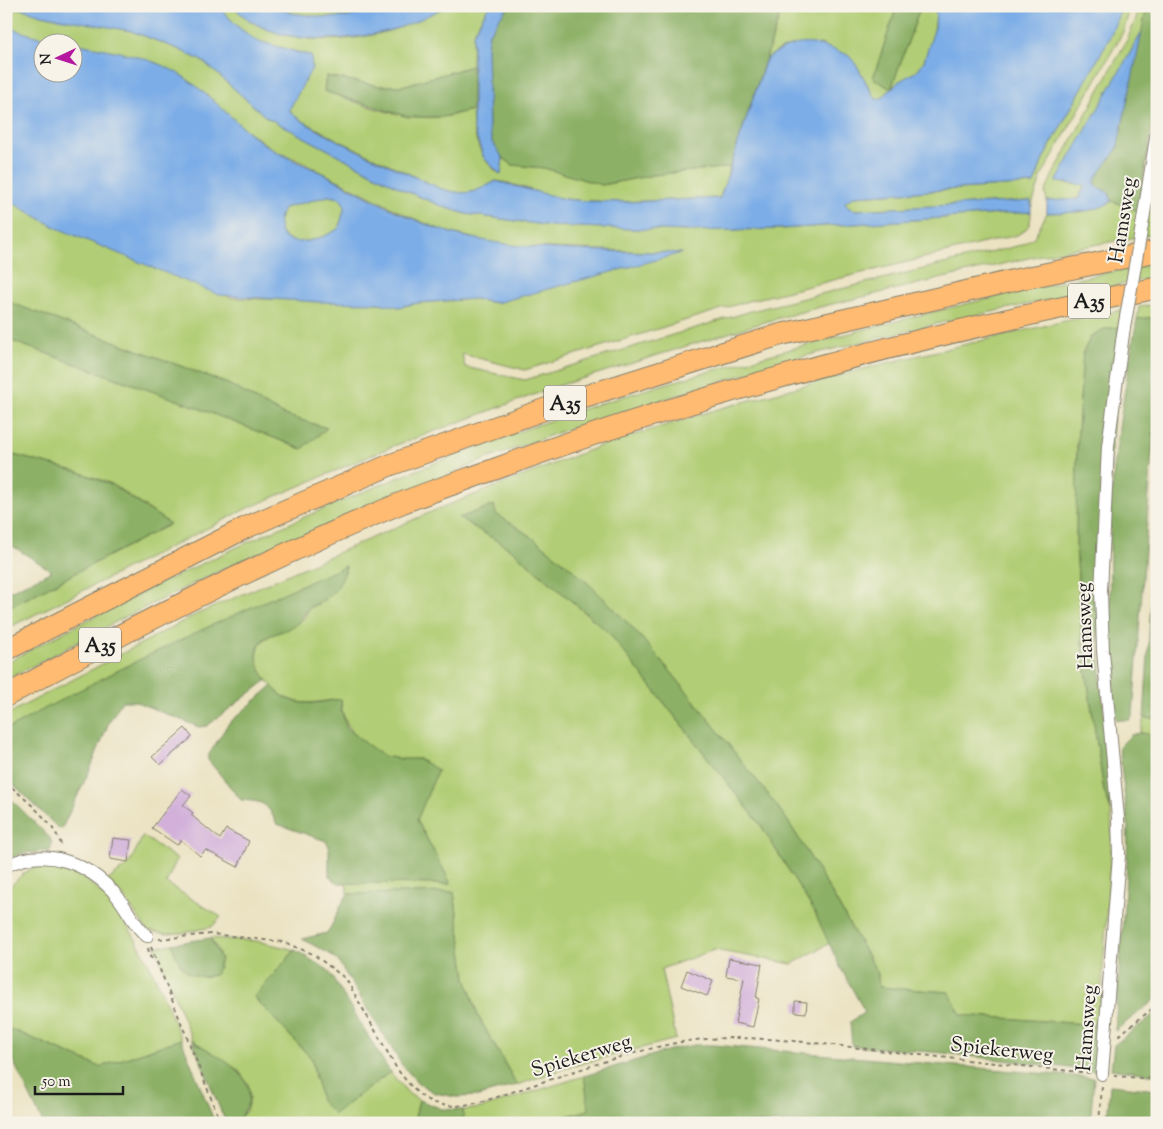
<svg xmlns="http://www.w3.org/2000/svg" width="1163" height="1129" font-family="'Sorts Mill Goudy',serif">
	<rect width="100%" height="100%" fill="#f7f3e8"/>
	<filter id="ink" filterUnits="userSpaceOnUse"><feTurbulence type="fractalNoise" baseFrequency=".02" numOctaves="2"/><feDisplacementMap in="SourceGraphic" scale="10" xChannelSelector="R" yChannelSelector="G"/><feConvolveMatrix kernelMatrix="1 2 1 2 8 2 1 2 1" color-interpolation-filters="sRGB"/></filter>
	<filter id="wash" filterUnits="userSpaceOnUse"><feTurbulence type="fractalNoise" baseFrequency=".0096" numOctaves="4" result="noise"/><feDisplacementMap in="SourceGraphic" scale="20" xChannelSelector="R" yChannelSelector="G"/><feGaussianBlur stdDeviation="1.12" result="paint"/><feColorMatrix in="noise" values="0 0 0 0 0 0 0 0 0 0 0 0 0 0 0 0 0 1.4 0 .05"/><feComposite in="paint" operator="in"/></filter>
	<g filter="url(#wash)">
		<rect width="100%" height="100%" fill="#ebe2c1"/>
		<g fill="#b1cd74" stroke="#667448">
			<path d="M6 6 131 31 178 49 204 62 266 117 404 190 444 207 466 214 551 226 688 231 780 229 1031 212C1031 225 1028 229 1017 235L748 301 525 370 462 354 465 367 525 380 751 311 1021 245 1034 237 1047 213C1069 212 1094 214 1112 201L1138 211 1141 192 1157 188 1151 227 1157 224V233L1041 255 820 307 761 323 555 387 391 447 246 509 6 629V609L170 524 112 484 79 472 6 453V339L188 404 302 449 327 428 284 415 228 384 194 371 6 301V199L27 210 232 298 379 303 399 307 418 303 474 299 496 303 679 253 527 247 490 242 444 231 410 217 302 162 276 151 148 61 123 53 39 37 8 29 6 27Z"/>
			<path d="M218 6H233C271 48 349 45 398 28 415 22 431 10 447 6 460 4 476 6 489 6 474 28 472 39 472 66L402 86H380L326 76 324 91C362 104 401 121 442 117 452 116 462 112 472 110 473 135 478 159 500 174L503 158 513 165 544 168 602 185 653 175 730 167 720 198C669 199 617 205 566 199 542 196 520 184 496 181 472 194 467 196 439 188L338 140 292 115 290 108 311 56 255 40 237 26Z"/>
			<path d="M272 6H383C352 23 304 22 272 6Z"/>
			<path d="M783 6H897L873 78 891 89 921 6H936C937 23 930 60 916 72 909 77 900 80 893 86 886 92 886 99 876 99L858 68 833 50 821 44 780 49 766 59Z"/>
			<path d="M1122 6H1131L1123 32 1042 175 1031 208 1030 201 856 210 846 206 845 202 855 196 1034 184 1043 159 1110 37Z"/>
			<path d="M1138 6H1147L1142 32 1057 182 1085 185 1079 199 1047 201 1045 193 1051 178 1127 40 1136 19Z"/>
			<path d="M328 196 340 198 345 206 339 228C326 238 282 254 279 226 279 218 280 214 284 208Z"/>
			<path d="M1157 263V277L944 322 801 357 565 430 484 460 240 561 125 617 6 680V663C181 568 363 486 551 420 622 395 696 375 769 355 896 320 1027 287 1157 263Z"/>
			<path d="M1157 304V317L1137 319 1139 307Z"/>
			<path d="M1123 310 1120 327 1104 329 1083 352 1077 447 1076 545 1082 644 1104 791 1111 810 1112 837 1099 1025 961 1015 949 992 878 987V974C851 927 825 880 796 834 778 804 753 777 732 749 664 661 593 571 495 514L494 505 460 518 512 550 609 633 760 824 814 911 830 943 792 964 714 950 661 969 676 1039 569 1067 517 1085 478 1016 466 978 454 892 348 894 346 883 451 884 417 820 419 759C408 759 395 761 384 756 360 745 341 725 341 699 312 702 293 710 271 685 262 674 255 666 258 651 262 630 289 634 302 620 306 616 307 610 311 607 314 605 318 605 321 602 330 594 338 582 345 572L346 566 6 730V715L195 615 438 509 605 444 718 409 878 365 1065 321Z"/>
			<path d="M1157 688V735L1140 733 1144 718H1154Z"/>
			<path d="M143 836 177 859 166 883 221 917 212 927 182 933 167 934 148 931 122 895 107 881 129 864Z"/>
			<path d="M47 864C121 876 156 979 181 1039L100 1067 6 1027V892C18 878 28 866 47 864Z"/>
			<path d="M210 938 257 941 295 950 254 997 312 1059 315 1079 334 1114 390 1072 409 1094 419 1100 415 1118 416 1123H235L246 1111 250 1098 248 1084 238 1070 192 1040 155 947 172 944 175 954 219 968C222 955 217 948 210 938Z"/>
			<path d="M584 1076 590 1110 539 1123H464L463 1110 481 1108Z"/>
		</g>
		<g fill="#8cb066" stroke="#546641">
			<path d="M508 6H783L730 167 653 175 602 185 544 168 513 165 503 158 492 142 489 129 487 47 489 33Z"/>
			<path d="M897 6H921L891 89 873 78Z"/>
			<path d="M1147 6H1157V99L1138 211 1112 201 1109 193 1096 186 1095 179 1117 149Z"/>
			<path d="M472 66V110L442 117H408L324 91 326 76 380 86H402Z"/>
			<path d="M1157 186V224L1151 228Z"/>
			<path d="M6 301 194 371 228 384 284 415 327 428 302 449 188 404 6 339Z"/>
			<path d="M1157 317V383L1133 715 1130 720H1117L1115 714C1111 639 1107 564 1112 489 1117 432 1127 376 1137 319Z"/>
			<path d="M1120 327 1098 634 1111 810 1104 791 1082 644 1076 545 1077 447 1083 352 1091 336 1104 329Z"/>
			<path d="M6 453 79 472 112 485 170 524 6 609V593L52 571 6 542Z"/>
			<path d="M494 505 496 514C593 571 664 661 732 749 753 777 778 804 796 834 825 880 851 928 878 974L879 987 949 992 961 1015 1099 1025 1095 1071 944 1053 852 1046 850 1022 865 1012 839 965 814 911 760 824 609 633 512 550 459 518Z"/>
			<path d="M1157 505V688L1154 719 1144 718Z"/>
			<path d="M346 566C344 581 334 594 321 602 318 604 313 605 310 607 303 613 302 622 292 627 285 631 275 633 267 637 251 646 257 669 267 680L207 726 199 727 134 701H122L109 722 89 772 62 828H58L6 777V730C116 668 230 615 346 566Z"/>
			<path d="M272 686C292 710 314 703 341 699V710L347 728 368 745 384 756 401 759H419L438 770 417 820 451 884 338 883 329 876V846L326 841 277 824C266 802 265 802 241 800L208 760V756L228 724Z"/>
			<path d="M1140 733 1157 735V998L1115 1031 1127 864 1128 825 1119 747 1131 735Z"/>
			<path d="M6 794 50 838 52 845 50 851 23 853 6 860Z"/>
			<path d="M454 892 466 978 478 1016 517 1085 478 1096 456 1097 435 1093 418 1083 402 1065 338 961 330 954 302 939 327 933C336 920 339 906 348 894Z"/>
			<path d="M210 938 221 959 215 975C188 982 179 967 172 944Z"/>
			<path d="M295 950 328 970 390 1072 334 1114 321 1101 312 1059 254 997Z"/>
			<path d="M1157 1012V1075L1111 1069 1114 1045Z"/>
			<path d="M6 1027 100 1067 181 1039 215 1123H43L6 1046Z"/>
			<path d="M192 1040C224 1061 274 1081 235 1123H228L223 1116Z"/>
			<path d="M694 1045H714L1094 1078 1090 1123H539L589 1110 584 1076 670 1050Z"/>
			<path d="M1110 1085 1157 1090V1123H1107Z"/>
			<path d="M419 1100 442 1109 463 1110 464 1123H416L415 1118Z"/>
		</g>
		<g fill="#7dade7" stroke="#4c6482" fill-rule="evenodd">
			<path d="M14 6H218L237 26 255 40 311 56 312 68 289 110C300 127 414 176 439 188 466 196 472 194 496 181L564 199 585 201 626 202 720 198 766 59C790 42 807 39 835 50 839 52 845 53 849 56 861 68 866 86 876 99H881L898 82 917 71 924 61 935 27 936 6H1122L1110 37 1043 159 1034 184 855 196 845 202 849 208 856 210 1031 201V212L780 229 688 231 551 226 466 214 444 207 404 190 266 117 204 62 178 49 131 31 41 15Z"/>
			<path d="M233 6H272L292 13 324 17H348L383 6H447C429 15 411 25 391 30 342 43 269 47 233 6Z"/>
			<path d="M489 6H508L489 33 487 47 489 129 492 142 503 158 501 175 484 158 473 128V34Z"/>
			<path d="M6 27 39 37 67 42H42V72H72L73 43C110 50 152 56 184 77 216 99 241 131 275 151 291 160 309 166 326 175 371 198 417 226 467 237 537 253 611 250 682 253L496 303 474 299 418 303 399 307 379 303 317 302 219 295 57 228 6 199ZM328 196 340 198 345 206 339 228C326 238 282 254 279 226 279 218 280 214 284 208Z"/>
			<path d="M1142 32 1117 149 1095 179 1096 186 1109 193 1112 201C1094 214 1069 212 1047 213V201L1079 199 1085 185 1056 182Z"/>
		</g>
		<g id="blocks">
			<g fill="#d2b0da">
				<path d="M185 728 192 737 160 765 152 757Z"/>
				<path d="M182 789 191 796 183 805 193 813 191 815 220 839 226 829 249 841 238 867 206 850 200 856 181 840 177 845 152 828Z"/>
				<path d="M113 838 131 840 128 862 110 859Z"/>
				<path d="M729 958 762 964 756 998 759 999 753 1027 735 1023 744 979 726 976Z"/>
				<path d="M687 970 713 981 707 996 681 986Z"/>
				<path d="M795 1001 807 1002 806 1013 795 1012Z"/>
			</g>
		</g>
	</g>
	<g filter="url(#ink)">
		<use href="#blocks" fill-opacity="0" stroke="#847f6e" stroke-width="1"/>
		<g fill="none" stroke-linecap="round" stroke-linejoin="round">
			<g stroke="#847f6e" stroke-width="14">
				<g id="street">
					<path d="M1143 220 1157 131"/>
					<path d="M6 866C46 846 89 863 117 896 127 908 134 926 147 936"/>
					<path d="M1102 1074 1119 855 1118 818 1103 651 1101 592 1108 446 1123 334"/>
				</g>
			</g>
			<g stroke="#847f6e" stroke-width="23">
				<g id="highway">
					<path d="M6 650 245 528 390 465 551 407 779 335 1020 279 1157 251"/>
					<path d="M6 696C134 626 265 560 399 504 431 491 465 480 498 468 712 389 933 332 1157 288"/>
				</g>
			</g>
			<g stroke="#847f6e" stroke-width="2" stroke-dasharray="4 4" stroke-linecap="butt">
				<path d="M6 782C23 798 55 822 61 845"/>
				<path d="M159 939 212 934 283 942 313 954 346 979 397 1069C409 1084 421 1102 443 1105 469 1109 499 1096 524 1088 573 1072 625 1053 676 1043 732 1032 804 1042 860 1048 937 1057 1013 1065 1090 1073"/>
				<path d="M151 947 221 1123"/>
				<path d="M148 948 150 957 155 960"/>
				<path d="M1118 1036 1157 1005"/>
				<path d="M1114 1076 1157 1079"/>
				<path d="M1099 1123 1102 1087"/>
			</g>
			<use href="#street" stroke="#fff" stroke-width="12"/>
			<use href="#highway" stroke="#febb71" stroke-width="21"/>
			<g stroke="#847f6e" stroke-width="14" stroke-linecap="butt">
				<path id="street-bridge" d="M1123 334 1143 220"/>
			</g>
			<use href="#street-bridge" stroke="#fff" stroke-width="12"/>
		</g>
	</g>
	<g text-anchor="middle" stroke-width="4" stroke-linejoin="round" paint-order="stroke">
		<g fill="#f7f3e8" stroke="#5e5c59" stroke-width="1">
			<rect x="1068" y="283.5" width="42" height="35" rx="4"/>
			<rect x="544" y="385.5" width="42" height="35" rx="4"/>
			<rect x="79" y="627.5" width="42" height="35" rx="4"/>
		</g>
		<g font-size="20" font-weight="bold" fill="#1c1c1c">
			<text x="1089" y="308">A35</text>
			<text x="565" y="410">A35</text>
			<text x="100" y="652">A35</text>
		</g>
		<g font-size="21" fill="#1c1c1c" stroke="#f7f3e8">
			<text transform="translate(1122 220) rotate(-81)" y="7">Hamsweg</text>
			<text transform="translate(1084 626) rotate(-92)" y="7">Hamsweg</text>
			<text transform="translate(1086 1028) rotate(-86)" y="7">Hamsweg</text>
			<text transform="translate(1002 1049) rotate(6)" y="7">Spiekerweg</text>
			<text transform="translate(581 1055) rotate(-17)" y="7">Spiekerweg</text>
		</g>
	</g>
	<rect width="1163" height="1129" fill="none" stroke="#f7f3e8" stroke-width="25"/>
	<g transform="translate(58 58) rotate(266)"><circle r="24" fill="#f7f3e8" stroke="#9f9d96"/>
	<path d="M0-4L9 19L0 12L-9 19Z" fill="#b5179e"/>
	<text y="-8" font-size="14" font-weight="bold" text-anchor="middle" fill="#1c1c1c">N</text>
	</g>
	<path d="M35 1086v8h88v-8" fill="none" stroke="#1c1c1c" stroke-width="2.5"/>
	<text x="42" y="1086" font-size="15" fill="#1c1c1c" stroke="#f7f3e8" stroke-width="4" paint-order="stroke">50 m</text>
</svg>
